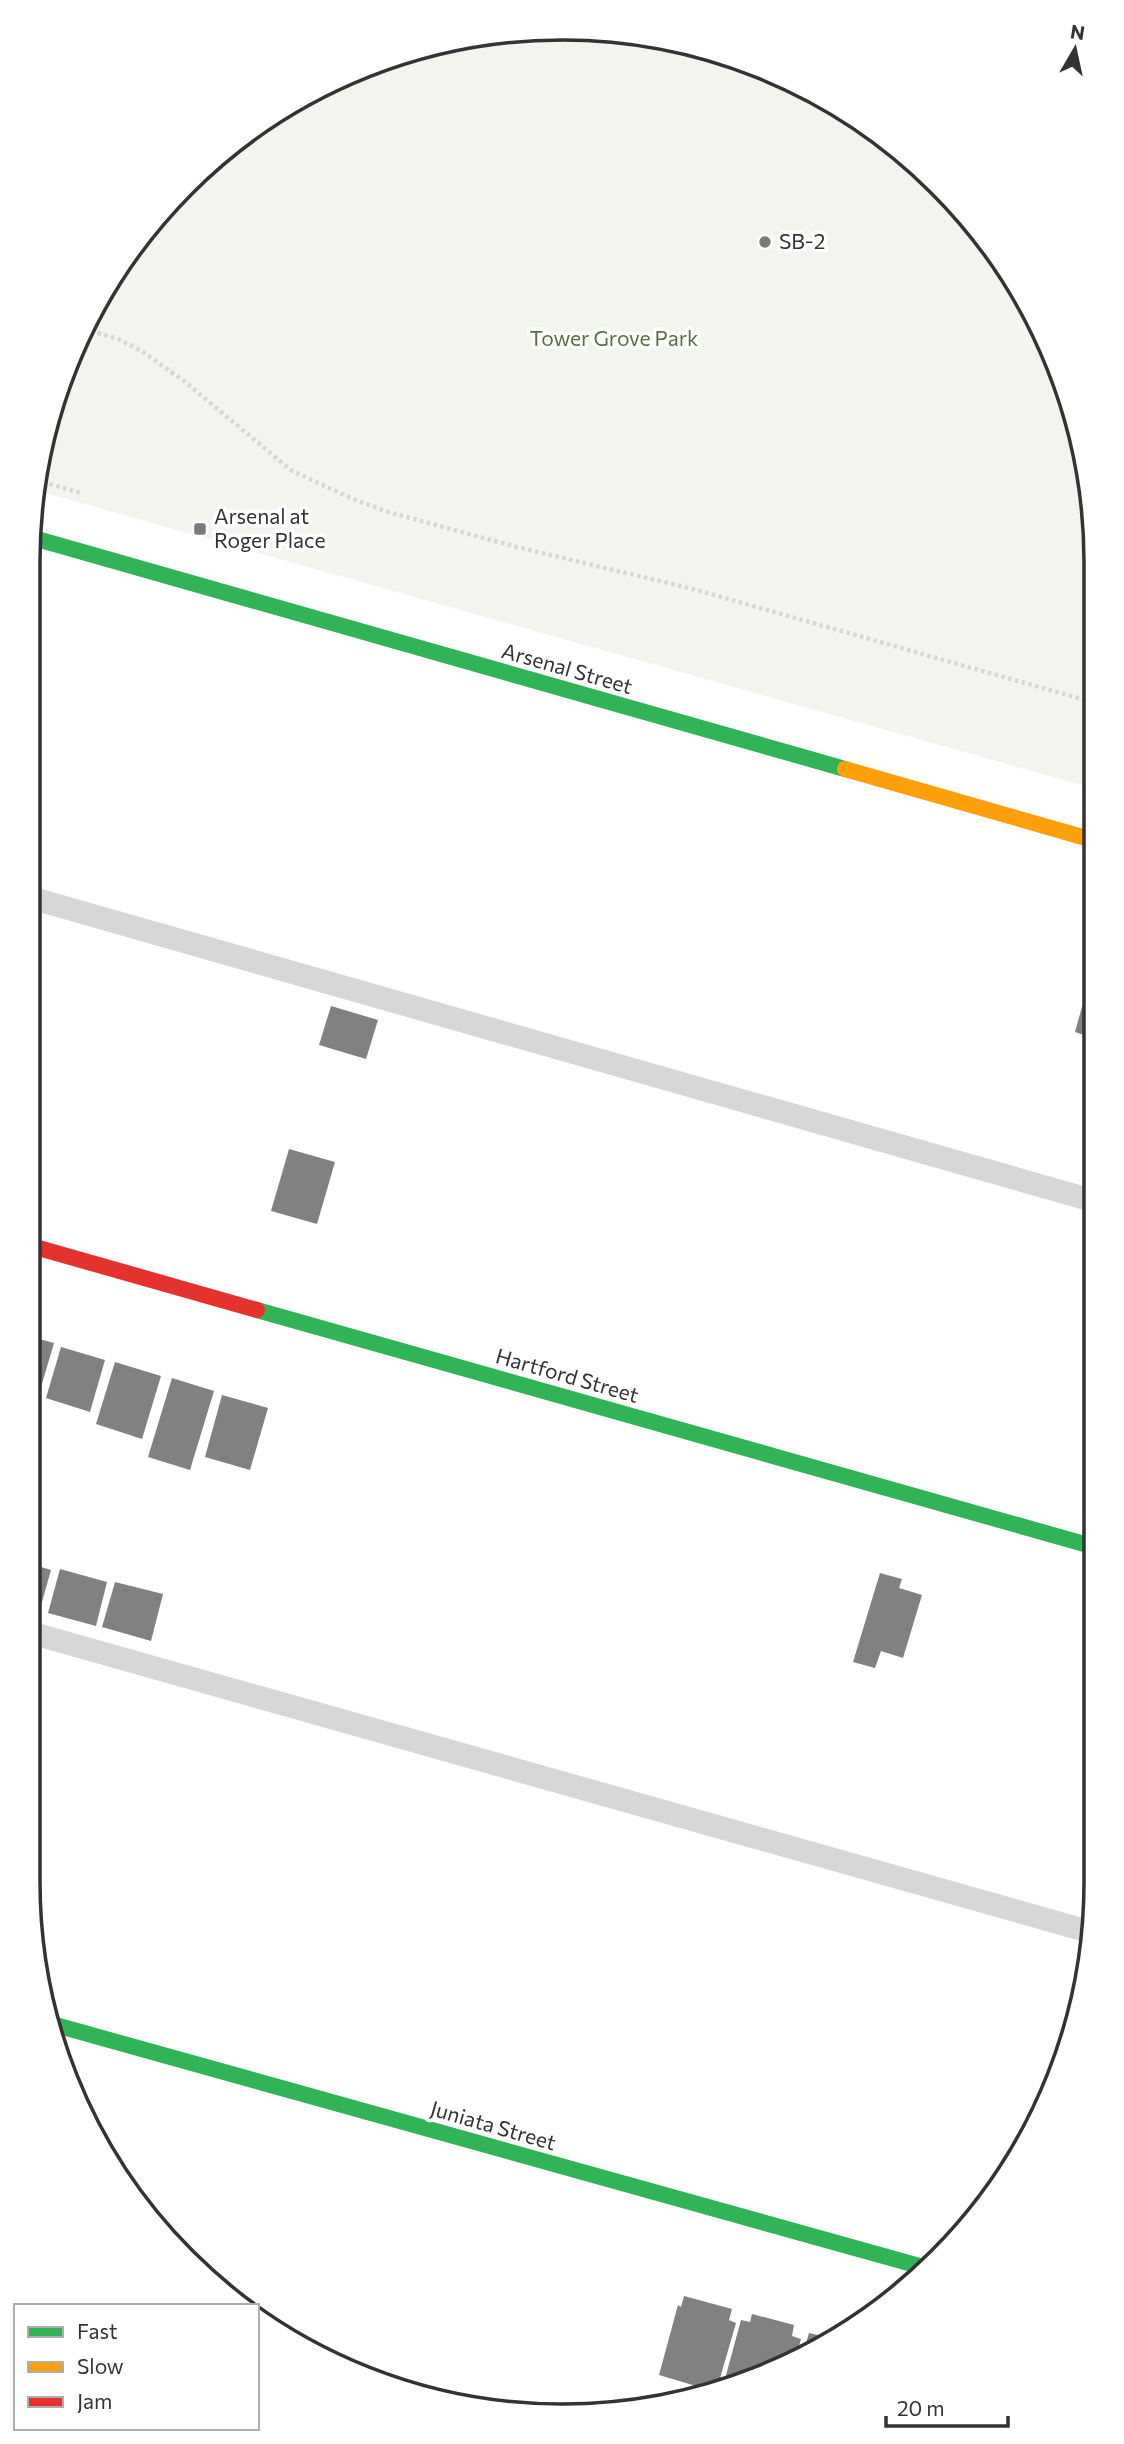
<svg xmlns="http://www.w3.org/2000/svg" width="1124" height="2444" font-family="Commissioner,sans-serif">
	<rect width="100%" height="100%" fill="#fff"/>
	<path fill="#f1f5ed" d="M562 28 666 38 766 69 887 138 985 237 1055 357 1091 492 1092 788 35 490 38 458 69 358 118 266 184 185 265 118 357 69 457 38Z"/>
	<g fill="#818181">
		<path d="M1092 971 1093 972V1038L1075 1032Z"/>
		<path d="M331 1006 378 1020 366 1059 319 1045Z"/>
		<path d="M289 1149 335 1162 317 1224 271 1211Z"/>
		<path d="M28 1336 54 1343 29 1428H28Z"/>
		<path d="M61 1347 105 1360 90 1412 46 1398Z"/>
		<path d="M115 1362 161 1376 142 1439 96 1424Z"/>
		<path d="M172 1378 214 1391 190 1470 148 1457Z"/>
		<path d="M222 1395 268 1408 250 1470 205 1457Z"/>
		<path d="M28 1563 51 1570 40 1609 28 1605Z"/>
		<path d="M60 1569 107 1582 96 1626 48 1613Z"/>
		<path d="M880 1573 902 1579 899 1588 922 1595 903 1658 881 1651 875 1668 853 1662Z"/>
		<path d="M115 1582 163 1594 151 1641 102 1627Z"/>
		<path d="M684 2296 732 2309 729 2320 736 2323 716 2392 659 2375 678 2305 681 2307Z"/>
		<path d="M752 2314 794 2325 792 2336 801 2339 795 2360 733 2388 722 2390 741 2320 750 2322Z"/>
		<path d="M809 2333 835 2339 829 2345 802 2357Z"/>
	</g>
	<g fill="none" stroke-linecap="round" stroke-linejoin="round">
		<g stroke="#d6d6d6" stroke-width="4.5" stroke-dasharray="3.5 3.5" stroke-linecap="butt">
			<path d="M84 329 118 339 143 352 184 381 292 471 353 499 388 512 517 547 693 589 1092 702"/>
			<path d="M36 480 81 493"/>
		</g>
		<g stroke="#d7d7d7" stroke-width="23">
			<path d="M28 897 1094 1201"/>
			<path d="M28 1632 1091 1932"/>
		</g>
		<g stroke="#30b455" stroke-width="16">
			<path d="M30 537 845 769"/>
			<path d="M257 1310 1095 1547"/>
			<path d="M52 2024 923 2267"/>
		</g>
		<path stroke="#ff9f0a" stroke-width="16" d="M845 769 1093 840"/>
		<path stroke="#e5322d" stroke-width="16" d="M28 1245 257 1310"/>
	</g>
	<g fill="#7a7a7a" stroke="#fff" stroke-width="2.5">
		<circle cx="765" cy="242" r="7"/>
		<rect x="193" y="522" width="14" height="14" rx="3.5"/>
	</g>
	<g text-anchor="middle" stroke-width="7" stroke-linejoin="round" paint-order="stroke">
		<g font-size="21" fill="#333" stroke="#fff" text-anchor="start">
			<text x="779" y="249">SB-2</text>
			<text x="214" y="524">Arsenal at<tspan x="214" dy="24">Roger Place</tspan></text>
		</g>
		<g font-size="21" fill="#56703f" stroke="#fff">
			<text x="614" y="346">Tower Grove Park</text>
		</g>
		<g font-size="21" fill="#333" stroke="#fff">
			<text transform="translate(567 669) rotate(16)" y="7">Arsenal Street</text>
			<text transform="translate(567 1376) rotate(16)" y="7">Hartford Street</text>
			<text transform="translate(493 2126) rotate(16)" y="7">Juniata Street</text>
		</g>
	</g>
	<path d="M0 0H1124V2444H0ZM562 40H562A522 522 0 0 1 1084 562V1882A522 522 0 0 1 562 2404H562A522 522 0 0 1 40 1882V562A522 522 0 0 1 562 40Z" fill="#fff" fill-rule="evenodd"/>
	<path fill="none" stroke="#333" stroke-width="3.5" d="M562 40H562A522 522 0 0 1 1084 562V1882A522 522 0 0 1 562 2404H562A522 522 0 0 1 40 1882V562A522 522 0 0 1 562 40Z"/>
	<rect x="14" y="2304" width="245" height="126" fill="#ffffff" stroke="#adadad" stroke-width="2"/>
	<rect x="28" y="2327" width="35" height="10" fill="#30b455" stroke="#adadad" stroke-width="2"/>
	<text x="77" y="2339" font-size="21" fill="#333333">Fast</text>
	<rect x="28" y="2362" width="35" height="10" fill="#ff9f0a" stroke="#adadad" stroke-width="2"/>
	<text x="77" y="2374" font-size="21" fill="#333333">Slow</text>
	<rect x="28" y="2397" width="35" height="10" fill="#e5322d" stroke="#adadad" stroke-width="2"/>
	<text x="77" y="2409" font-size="21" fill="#333333">Jam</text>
	<g transform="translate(1075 49) rotate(9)" stroke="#ffffff" stroke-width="5" paint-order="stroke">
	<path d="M0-5L12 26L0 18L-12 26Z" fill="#333333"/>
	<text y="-10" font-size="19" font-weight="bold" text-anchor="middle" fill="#333333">N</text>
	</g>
	<path d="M886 2416v10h122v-10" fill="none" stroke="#333333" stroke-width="3.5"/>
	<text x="897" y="2416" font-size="21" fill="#333333" stroke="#ffffff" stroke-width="5" paint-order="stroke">20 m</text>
</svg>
